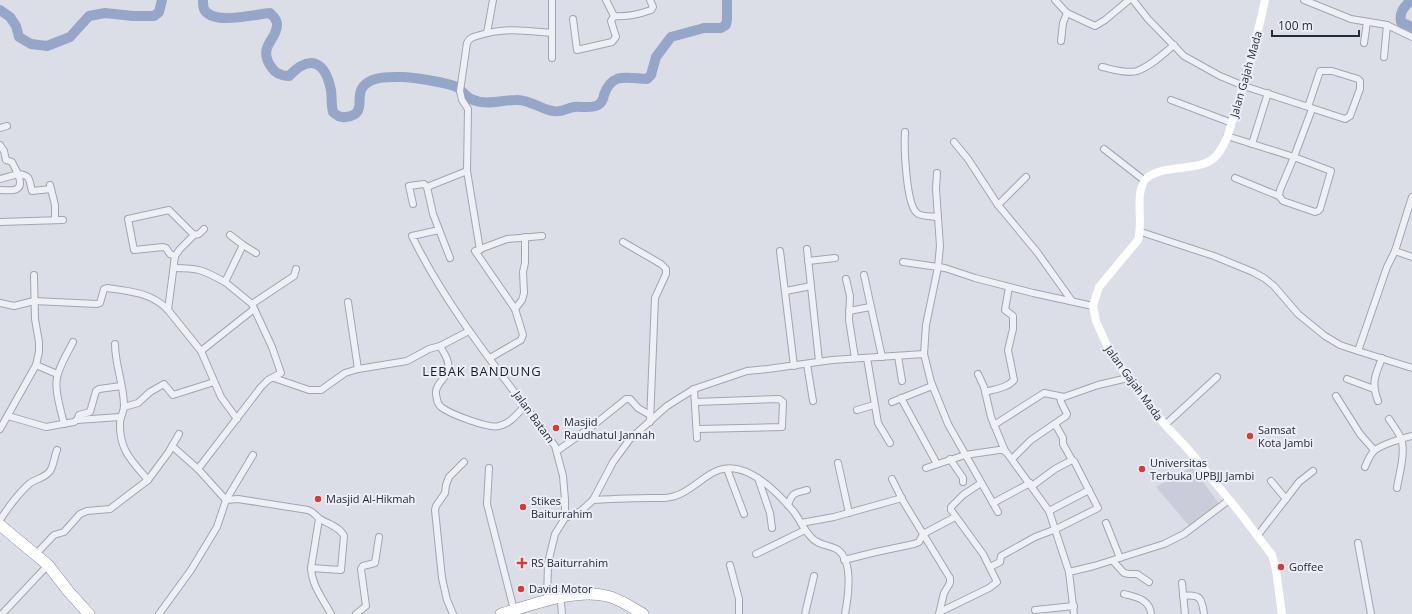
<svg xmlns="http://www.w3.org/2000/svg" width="1412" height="614" font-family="'Open Sans',sans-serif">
	<rect width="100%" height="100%" fill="#dcdee7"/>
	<path fill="#cacdd9" d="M1192 467 1220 505 1191 528 1156 487Z"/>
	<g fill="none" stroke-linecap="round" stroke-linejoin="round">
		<g stroke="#96a6c8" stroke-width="10">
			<path d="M203 0C203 3 203 7 204 9 212 26 256 14 270 13 273 16 277 19 277 24 278 40 256 46 272 68 276 74 282 76 289 76 310 54 325 61 331 90 332 97 331 104 333 112 337 116 341 118 346 117 370 114 351 94 367 83 376 76 392 77 403 77 417 78 444 82 457 87 462 90 465 96 471 99 485 106 501 100 516 100 529 99 540 109 553 111 561 113 567 108 574 107 581 106 591 109 598 105 602 103 603 100 604 95 612 72 626 78 647 79L651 75 656 57 671 37 704 28H721L726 25 727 19V0"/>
			<path d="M1411 0C1404 7 1399 12 1401 22L1412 27"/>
			<path d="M0 10 10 17 16 26 19 37 31 44 47 46 70 37 89 16 105 13 133 16H154L159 12 162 0"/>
		</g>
		<g stroke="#a2a4b1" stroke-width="8">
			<g id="street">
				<path d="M606 0 614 16C626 17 640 14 651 10L653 7 650 0"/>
				<path d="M1055 0 1067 13 1095 26 1105 20 1129 0"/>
				<path d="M1133 0 1148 19 1184 56 1220 76 1244 86 1345 119 1350 116 1360 89V81L1358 79 1332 71H1320L1308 107"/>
				<path d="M1304 0 1351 19 1387 25 1412 37"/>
				<path d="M573 19 577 50 612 42 616 37 611 21 614 16"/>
				<path d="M487 33 493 0"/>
				<path d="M1061 41 1063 23 1067 13"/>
				<path d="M1364 43 1367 22"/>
				<path d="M1384 57 1387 25"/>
				<path d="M552 58V0"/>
				<path d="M1102 67C1112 69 1127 74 1137 71 1151 66 1163 54 1174 45"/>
				<path d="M1171 100 1232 123"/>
				<path d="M0 128 7 126"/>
				<path d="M905 132C904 146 906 205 917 213 921 217 932 216 938 217"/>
				<path d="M1227 136 1294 157 1312 109"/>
				<path d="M954 142 968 159 998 205 1037 252 1072 301"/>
				<path d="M1252 144 1268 93"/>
				<path d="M0 145 4 151 6 160 12 162 18 174 0 179"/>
				<path d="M1104 149 1145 181"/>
				<path d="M1294 157 1331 171 1320 209 1318 211 1315 212 1283 201 1279 196 1280 190Z"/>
				<path d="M1235 178 1279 196"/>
				<path d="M50 185 55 205V220"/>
				<path d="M427 187 467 171"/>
				<path d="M0 190C13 191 25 192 18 174 31 175 29 180 32 191L51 189"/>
				<path d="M413 204 409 186 424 184 427 187 433 214 450 258"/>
				<path d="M998 205 1026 177"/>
				<path d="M0 222 63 220"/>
				<path d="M439 230 412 236C449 312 505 378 555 446L563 476 565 500V518L555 534 548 563 547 601"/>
				<path d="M1141 232 1214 256 1253 272 1264 278 1274 286 1298 314 1325 336 1340 345 1358 351 1412 368"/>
				<path d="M623 242 661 264 666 269V274L655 298 650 422"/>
				<path d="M243 245 256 253"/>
				<path d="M807 249 819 361"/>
				<path d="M480 250 467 171 468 109 462 100 460 91 467 43C470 37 474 37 480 35 505 27 527 31 552 33"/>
				<path d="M780 251 794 366"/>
				<path d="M1395 251 1412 257"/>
				<path d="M175 256 170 254 166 248 163 247 134 250 128 219 169 210 194 235"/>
				<path d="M808 261 835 258"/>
				<path d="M903 262 945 268 975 278 1033 293 1093 306"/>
				<path d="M174 268C199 268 203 270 225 282"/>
				<path d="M864 275 882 357"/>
				<path d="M846 279 850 296 849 320 855 358"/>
				<path d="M786 291 811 286"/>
				<path d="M348 302 358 369"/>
				<path d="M0 303 14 306 34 301 97 304 100 303 104 289 107 288C130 291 152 293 168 310L201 351 221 397 237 419"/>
				<path d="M252 304 294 276 296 269"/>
				<path d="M515 309 522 300 524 293 523 272 525 263V237"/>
				<path d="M168 310 175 256 180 249 194 235 199 234 204 229"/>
				<path d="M849 311 870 307"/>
				<path d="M115 344C115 365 124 385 124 406 124 412 120 417 120 423 119 450 132 461 148 480"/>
				<path d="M440 346C444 353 450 361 448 369 446 381 432 384 437 399 437 402 439 405 441 407 450 414 489 429 499 426 510 424 518 413 525 406"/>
				<path d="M201 351 254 309"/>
				<path d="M1358 351 1387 267 1395 251 1412 197"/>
				<path d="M924 354 926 325 938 267 940 246 936 189 937 173"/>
				<path d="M898 356 902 381"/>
				<path d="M490 358 521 340 523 335 515 309 475 251 507 239 542 236"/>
				<path d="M867 358 878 423 890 443"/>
				<path d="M807 364 813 401"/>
				<path d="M36 365 57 374"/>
				<path d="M978 374 984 387 991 417 1005 451"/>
				<path d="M274 378 309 390H321L345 373 358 369 407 361 429 349 440 346 469 331"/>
				<path d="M1347 379 1374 389"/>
				<path d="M694 389 697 438"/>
				<path d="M985 392C995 389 1007 388 1014 380L1008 350 1013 329V316L1005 310 1009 287"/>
				<path d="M1336 396 1360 434 1374 450"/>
				<path d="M901 398 937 464"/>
				<path d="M1378 401C1371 382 1375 376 1382 358"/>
				<path d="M695 402 779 399 783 402 782 427 697 429"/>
				<path d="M892 402 932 386"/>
				<path d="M124 407 138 403 150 392 164 384 173 395 214 382"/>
				<path d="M857 410 874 405"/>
				<path d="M8 416 46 427 74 422 77 420 79 415 90 412 96 391 99 389 121 386"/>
				<path d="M1389 419C1393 425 1398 432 1401 438 1406 453 1399 474 1397 488"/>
				<path d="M77 420 120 417"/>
				<path d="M64 424C61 410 53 387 58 374 61 363 68 352 73 342"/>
				<path d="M1055 424 1063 438V444L1072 460"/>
				<path d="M994 425 1044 393 1064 397 1098 385 1128 378"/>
				<path d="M1165 425 1217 377"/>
				<path d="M0 429 36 365 39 352V342L35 319 34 275"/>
				<path d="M172 446 198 469 226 500 238 499 308 510C314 512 316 516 320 519 328 524 340 527 344 536L341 570 311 568"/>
				<path d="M557 451 595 424 626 399H630L638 408 650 415"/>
				<path d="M950 459 963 478V482"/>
				<path d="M1012 459 1031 440 1066 416 1067 414 1061 402 1060 397"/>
				<path d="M838 463 849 513"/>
				<path d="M1365 467C1367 462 1370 455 1374 451 1380 445 1403 438 1412 436"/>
				<path d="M489 468 487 504 514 610"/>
				<path d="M926 468 965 455 999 450H1003L1007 453 1049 511 1069 572 1074 614"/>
				<path d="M198 469 261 387 268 380 281 373 272 347 252 304 225 282 243 245 230 235"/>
				<path d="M727 469 744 514"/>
				<path d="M758 478 770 513 772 528"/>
				<path d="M892 479 903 501 950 578V583L944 593 939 614"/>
				<path d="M1271 481 1286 499"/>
				<path d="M593 500C612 499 631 498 650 498 658 498 667 499 675 496 692 491 702 476 719 470 747 460 778 493 794 512 800 520 804 530 811 537 818 546 829 544 838 550 854 562 848 598 845 614"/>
				<path d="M993 503 1030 483"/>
				<path d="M788 505C792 493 794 493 807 490"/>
				<path d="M1049 511 1089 490"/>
				<path d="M565 518 581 511 593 500 613 462 630 439 667 406 694 389 747 371 768 369 832 360 924 354 931 382 948 424 998 512"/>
				<path d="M319 519 311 568C312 586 323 599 331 614"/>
				<path d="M0 520C9 506 17 495 29 484 36 478 44 479 50 471 54 465 54 457 57 450"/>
				<path d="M801 523 834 517 902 498"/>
				<path d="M1106 523 1120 558"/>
				<path d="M1258 535 1299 482 1313 471"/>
				<path d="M1358 543 1371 614"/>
				<path d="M36 554 54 535 64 532 80 514 87 511 110 509 148 480 168 453 179 434"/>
				<path d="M756 554 805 530"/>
				<path d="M844 560 876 552 914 544 919 542 923 534 955 517"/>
				<path d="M1113 561 1124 573 1129 574H1137L1149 582"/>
				<path d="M730 565 739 599V614"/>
				<path d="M990 567 1000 562 1001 556 1035 537 1056 529 1098 508 1074 461 1072 460 1055 469 1032 486"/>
				<path d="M1069 572 1094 566 1164 544 1184 534 1229 500"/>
				<path d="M1182 583 1185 614"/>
				<path d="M1124 594C1135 597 1150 599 1151 614"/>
				<path d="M1183 596C1200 594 1202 598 1204 614"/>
				<path d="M561 603 562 614"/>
				<path d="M1035 610 1074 606"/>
				<path d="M940 612 989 588 997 582 983 554 951 510V507L963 495 981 483"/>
				<path d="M2 614 48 565"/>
				<path d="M159 614 191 570 217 527 226 500 253 455"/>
				<path d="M356 614 366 606 361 569 363 566 375 563 379 537"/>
				<path d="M453 614 447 600 442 578 435 510 436 506 445 493 446 485 449 477 464 462"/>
				<path d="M805 614 814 576"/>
			</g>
		</g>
		<g stroke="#83899d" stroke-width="12">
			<g id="highway">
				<path d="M0 525 48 565 69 592 89 614"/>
				<path d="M501 614C532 605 575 588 607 596 620 599 631 607 643 614"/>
			</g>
		</g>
		<use href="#street" stroke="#eff0f5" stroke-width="6"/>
		<path stroke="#fff" stroke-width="8" d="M1265 0C1257 37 1248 73 1236 109 1231 125 1227 144 1216 156 1201 173 1164 163 1147 178 1133 192 1144 222 1138 240L1099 287 1093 306 1096 321 1108 348 1128 378 1165 425 1187 448 1240 513 1272 555 1276 570 1282 614"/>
		<use href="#highway" stroke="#fff" stroke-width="11"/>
	</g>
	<g fill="#d03e3c" stroke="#ebeef4" stroke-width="1.5">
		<circle cx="556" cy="428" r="4"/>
		<circle cx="1250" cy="436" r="4"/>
		<circle cx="1142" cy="469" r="4"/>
		<circle cx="318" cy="499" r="4"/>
		<circle cx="523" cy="507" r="4"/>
		<path d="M520 557h4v4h4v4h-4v4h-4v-4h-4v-4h4z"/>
		<circle cx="1281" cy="567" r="4"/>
		<circle cx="521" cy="589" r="4"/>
	</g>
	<g text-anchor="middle" stroke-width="4" stroke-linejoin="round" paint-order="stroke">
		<g font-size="11" fill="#262a3d" stroke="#ebeef4">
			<text transform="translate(1246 74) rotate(-74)" y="4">Jalan Gajah Mada</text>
			<text transform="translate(1134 383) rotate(54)" y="4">Jalan Gajah Mada</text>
			<text transform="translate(534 417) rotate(54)" y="4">Jalan Batam</text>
		</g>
		<g font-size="11" fill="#262a3d" stroke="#ebeef4" text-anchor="start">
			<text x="564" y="426">Masjid<tspan x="564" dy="13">Raudhatul Jannah</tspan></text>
			<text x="1258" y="434">Samsat<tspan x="1258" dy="13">Kota Jambi</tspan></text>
			<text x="1150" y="467">Universitas<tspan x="1150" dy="13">Terbuka UPBJJ Jambi</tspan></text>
			<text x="326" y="503">Masjid Al-Hikmah</text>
			<text x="531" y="505">Stikes<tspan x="531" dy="13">Baiturrahim</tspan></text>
			<text x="531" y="567">RS Baiturrahim</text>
			<text x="1289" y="571">Goffee</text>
			<text x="529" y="593">David Motor</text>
		</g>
		<g font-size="13" letter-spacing="1" fill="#181c2e" stroke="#ebeef4">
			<text x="482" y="376">LEBAK BANDUNG</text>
		</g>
	</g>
	<path d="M1272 30v6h87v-6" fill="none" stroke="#262a3d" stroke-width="2"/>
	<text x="1278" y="30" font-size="12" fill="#262a3d" stroke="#ebeef4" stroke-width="3" paint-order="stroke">100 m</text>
</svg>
